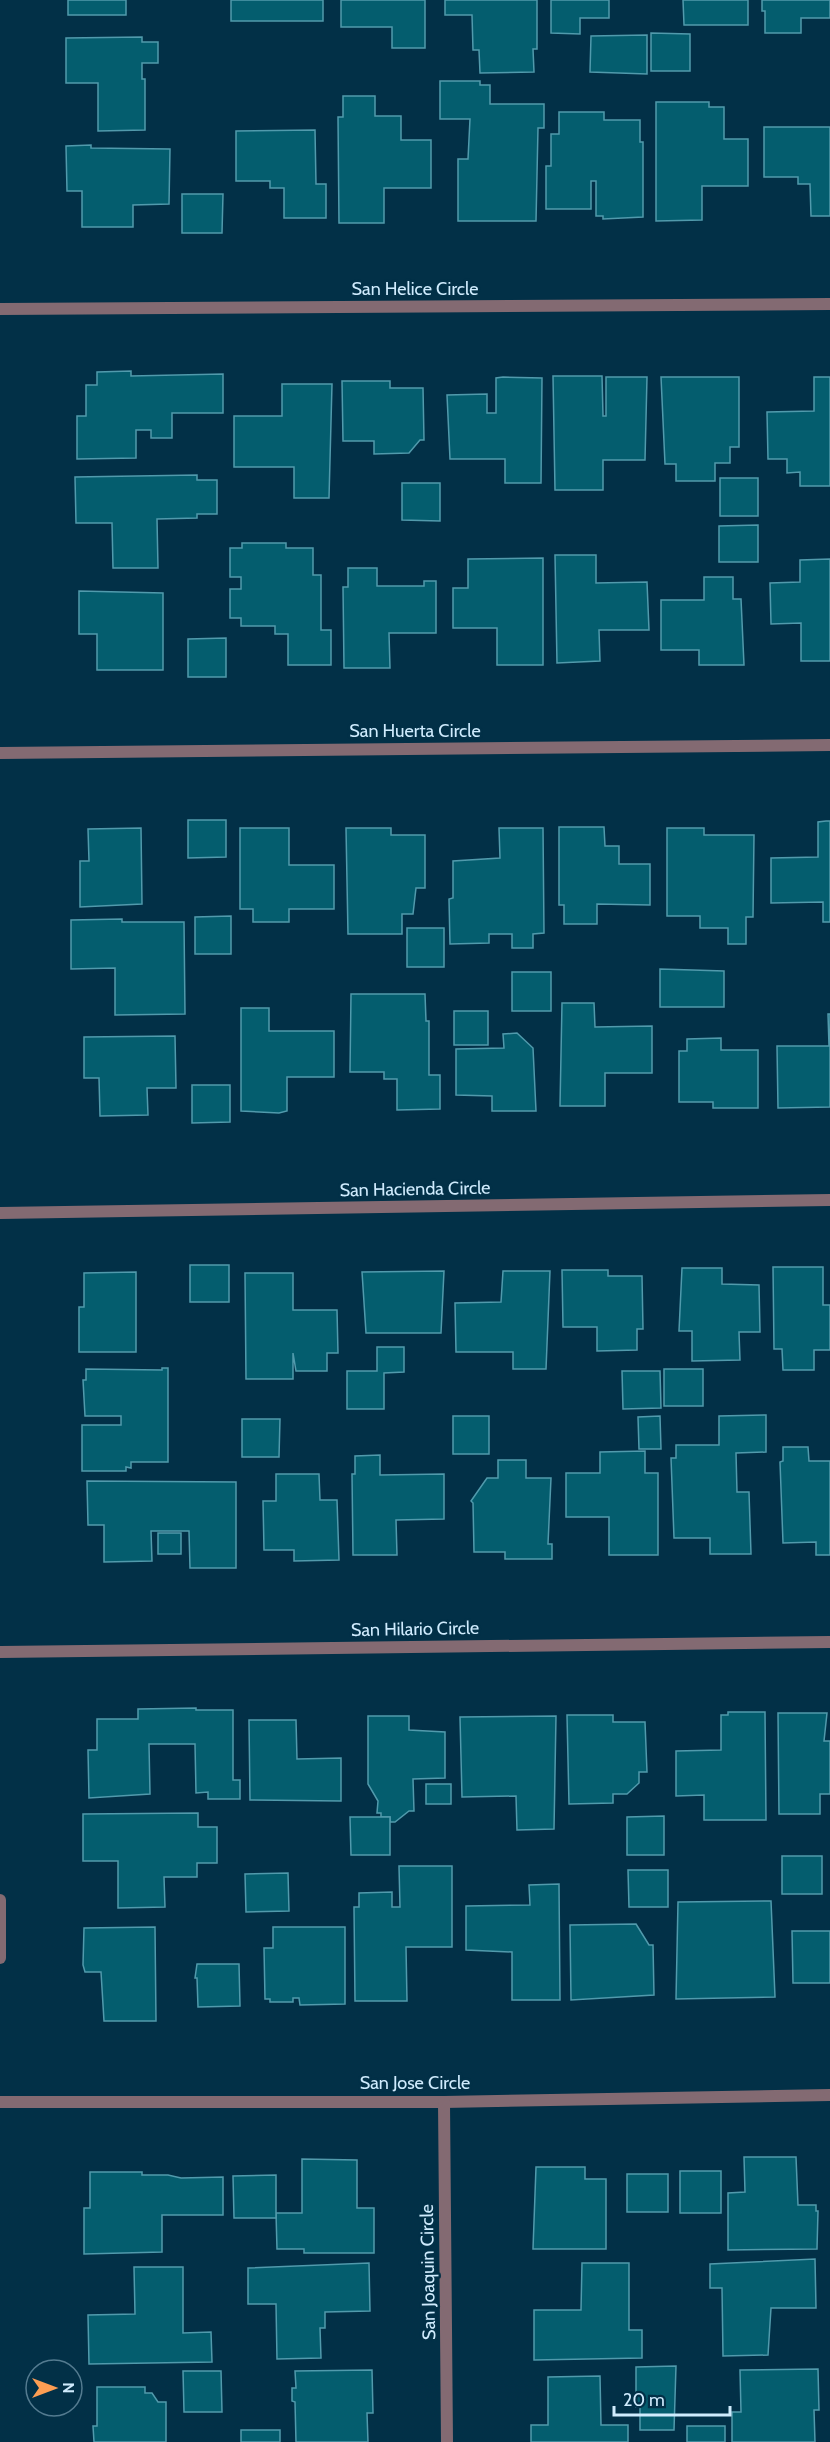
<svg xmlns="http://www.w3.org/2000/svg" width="830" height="2442" font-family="Cabin,sans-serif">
	<rect width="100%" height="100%" fill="#023047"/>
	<g fill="#045d6e" stroke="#519aac" stroke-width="1.5">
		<rect x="68" y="0" width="58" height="15"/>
		<rect x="231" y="0" width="92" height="21"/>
		<path d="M341 0H425V48H392V27H341Z"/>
		<path d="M445 0H537V49H533L534 72 480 73 479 50H473L472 15H445Z"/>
		<path d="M551 0H609V18H580V34L551 33Z"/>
		<path d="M683 0H748V25H684Z"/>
		<path d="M762 0H830V18H801V33H765V11H762Z"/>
		<path d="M651 33 690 34V71H651Z"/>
		<path d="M647 35V74L590 72 591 36Z"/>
		<path d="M142 37V42H158V63H142V79H145V130L98 131V83H66V38Z"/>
		<path d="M440 81H480V85H490V104H544V128H538L536 221H458V159H468L470 119H440Z"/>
		<path d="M343 96H375V116H401V140H431V188H384V223H339L338 117H343Z"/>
		<path d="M656 102H709V107H724V139H748V186H702V220L656 221Z"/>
		<path d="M559 112H604V120H640V142H643V217L603 219V216H596V181H591V209H546V166H551V134H559Z"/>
		<path d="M764 127H830V216H811L810 184H798V177H764Z"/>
		<path d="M315 130 316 184H326V218H284V188H270V181H236V131Z"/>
		<path d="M91 145V148L170 149 169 204 133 205V227H82V191H67L66 146Z"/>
		<path d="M182 194H223L222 233H182Z"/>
		<path d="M131 371V376L223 374V413H172V438H151V430H136V458L77 459V416H86V385H97V372Z"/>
		<path d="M553 376H602L603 416H606V377H647L645 460H603V490H555Z"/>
		<path d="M503 377 542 378 541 483H505V459H450L447 395 487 394V413H496V378Z"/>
		<path d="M661 377H739V447H730V463H715V481H676V464H665Z"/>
		<path d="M814 377H830V486H800V472L787 473V459H768L767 412 814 411Z"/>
		<path d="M342 381H390V388H423L424 440H420L409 453 374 454V441H343Z"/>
		<path d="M282 384H332L329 498H294V467H234V416H282Z"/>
		<path d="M197 475V480H217V514H197V518L157 519 158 568H113L112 523H76L75 477Z"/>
		<rect x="720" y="478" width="38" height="38"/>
		<path d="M402 483H440V521L402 520Z"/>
		<path d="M758 525V562H719V526Z"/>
		<path d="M242 543H286V548H313V575H321V630H331V665H288V634H275V626H241V618H230V589H241V577H230V548H242Z"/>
		<path d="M555 555H596V583L647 582 649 630H599L600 661 557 663Z"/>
		<path d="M543 558V665H497V628H453V588H468V559Z"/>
		<path d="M830 559V661H801V623L771 624 770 583 800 582V560Z"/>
		<path d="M348 568H377V586H424V581H436V633H389L390 668H344L343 587H348Z"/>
		<path d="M704 577H733V599H741L744 665H699V650H661V600H704Z"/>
		<path d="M79 591 163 593V670H97V634H79Z"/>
		<path d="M226 638V677H188V639Z"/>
		<path d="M188 820H226V857L188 858Z"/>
		<path d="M826 821H830V922H823V902L771 903V858L818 857V822Z"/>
		<path d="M559 827H604L605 846H619V864H650V905L597 904V924H564V905H559Z"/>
		<path d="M141 828 142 904 80 907V861H89L88 829Z"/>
		<path d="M240 828H289V865H334V909H289V922H253V909H240Z"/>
		<path d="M346 828H391V835H425V888H416L413 914H402V934H348Z"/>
		<path d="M499 828H543L544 933 533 934V948H512V934H489V943L450 944 449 899 453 898V861L500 858Z"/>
		<path d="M667 828H704V835H754L753 917H746V944H728V928H700V916H667Z"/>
		<path d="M231 916V954H195V917Z"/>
		<path d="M122 919V922H184L185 1014 115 1015V968L71 969V920Z"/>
		<rect x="407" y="928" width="37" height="39"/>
		<path d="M660 969 724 971V1007H660Z"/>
		<rect x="512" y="972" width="39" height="39"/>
		<path d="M351 994H425L426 1021H429V1075H440V1109L397 1110V1079H384V1072H350Z"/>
		<path d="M562 1003H594L595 1027 652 1026V1073H605V1106H560Z"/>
		<path d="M241 1008H269V1031H334V1077H287V1111L279 1113 241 1111Z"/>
		<rect x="454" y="1011" width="34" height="34"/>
		<path d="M828 1014H830V1107L778 1108 777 1046H829Z"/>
		<path d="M517 1033 533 1048 536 1111H492V1096L456 1095V1049L504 1048 503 1034Z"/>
		<path d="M175 1036 176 1088H147L148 1115 100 1116 99 1078H84V1037Z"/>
		<path d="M721 1038V1050H758V1108H713V1102H679V1051H687V1039Z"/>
		<path d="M192 1085H230V1122L192 1123Z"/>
		<rect x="190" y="1265" width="39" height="37"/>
		<path d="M773 1267H823V1305H830V1350H814V1370H783L782 1349H774Z"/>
		<path d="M682 1268H722V1284L759 1285 760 1332H739L740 1360 692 1361V1331H679Z"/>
		<path d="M562 1270H608V1276H642L643 1329H637V1350L597 1351V1327H563Z"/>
		<path d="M444 1271 441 1333H366L362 1272Z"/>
		<path d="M503 1271H550L546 1369H513V1352H456L455 1303 501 1302Z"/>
		<path d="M136 1272V1352H79V1307H84V1273Z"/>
		<path d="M245 1273H293V1310H337L338 1353H327V1371H296L293 1353V1379H246Z"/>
		<path d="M377 1347H404V1372L384 1373V1409H347V1371H377Z"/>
		<path d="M162 1368H168V1462H131V1468L126 1467V1471H82V1425H121V1416H85L83 1380H86V1369L162 1370Z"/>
		<rect x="664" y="1369" width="39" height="37"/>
		<path d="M622 1371H660L661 1408 623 1409Z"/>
		<path d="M766 1415V1452L736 1453 737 1492H749L751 1554H710V1538H674L671 1458H676V1445H719V1416Z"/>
		<rect x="453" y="1416" width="36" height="38"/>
		<path d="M660 1416 661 1449H639L638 1417Z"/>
		<path d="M242 1419H280L279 1457H242Z"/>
		<path d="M783 1447H808L809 1461H830V1555H816V1542L783 1543 780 1462 783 1461Z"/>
		<path d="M645 1451V1473H658V1555H609V1517H566V1473H600V1452Z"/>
		<path d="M380 1455V1475L444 1474V1519L396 1520 397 1555H353L352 1474H355V1456Z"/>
		<path d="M498 1460H526V1478H551L548 1544H552V1559H505V1552H474L473 1503 471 1501 487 1478H498Z"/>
		<path d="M276 1474H319L320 1500H337L339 1560 294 1561V1550H264L263 1501H276Z"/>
		<path d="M87 1481 236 1482V1568H190L189 1531H151L152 1561 104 1562V1525H88Z"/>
		<rect x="158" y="1533" width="23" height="21"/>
		<path d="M196 1708V1710H233V1780H240V1799H208V1792L196 1793 195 1744H149L150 1794 89 1798 88 1750H97V1719H138V1709Z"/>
		<path d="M728 1712H765L766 1820H704V1795L676 1796V1751L721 1750V1715H728Z"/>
		<path d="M778 1713H827L824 1741H830V1794H820V1814H779Z"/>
		<path d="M567 1715H613V1722H645L647 1772H639V1783L627 1794H613V1803L569 1804Z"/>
		<path d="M368 1716H409V1730L445 1732V1778L413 1779 414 1811H409L395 1822H390V1817H381V1813H377L378 1801 368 1784Z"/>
		<path d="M556 1716 554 1829 517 1830 516 1796 462 1797 460 1717Z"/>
		<path d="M249 1720H296L297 1759 341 1758V1801L250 1800Z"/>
		<rect x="426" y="1784" width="25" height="20"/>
		<path d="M198 1813V1827H217V1863H197V1877H164L165 1907 118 1908V1861H83V1814Z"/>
		<path d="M664 1816V1855H627V1817Z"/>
		<path d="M350 1817H390V1855H351Z"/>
		<rect x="782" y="1856" width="40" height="38"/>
		<path d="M399 1866H452V1947H406L407 2001H355L354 1907H359V1893L392 1892V1907H400Z"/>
		<path d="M628 1870H668V1907H629Z"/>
		<path d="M288 1873 289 1911 246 1912 245 1874Z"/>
		<path d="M559 1884 560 2000H512V1952L466 1950V1906L530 1905 529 1885Z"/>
		<path d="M771 1901 775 1997 676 1999 678 1902Z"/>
		<path d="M636 1924 649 1945H653L654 1995 571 2000 570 1925Z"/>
		<path d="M155 1927 156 2021H104L101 1972H85L83 1965 84 1928Z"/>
		<path d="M273 1927H345V2004L300 2005 299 1998H293V2002H270V1999H265L264 1948H273Z"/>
		<path d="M792 1931H830V1983H793Z"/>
		<path d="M197 1964H239L240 2006 198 2007 197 1978H195Z"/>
		<path d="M744 2157H796L798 2205H816V2211H818L817 2249 728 2250V2193L745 2192Z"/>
		<path d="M302 2159 357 2160V2208H374V2253H304V2249H277L276 2213H302Z"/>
		<path d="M536 2167H585V2179H606V2249H533Z"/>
		<rect x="680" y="2171" width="41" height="42"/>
		<path d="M90 2172H142V2175H168L181 2178 223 2177V2215H162V2252L84 2254V2208H90Z"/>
		<rect x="627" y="2174" width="41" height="38"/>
		<path d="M276 2175V2218H234L233 2176Z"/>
		<path d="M815 2259 816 2308H771L768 2355 723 2356 722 2288H710V2264Z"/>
		<path d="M369 2263 370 2311 325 2312V2328H320L321 2358 277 2359 276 2304H248V2268Z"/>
		<path d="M582 2263H629V2330H642V2358L534 2360V2310H581Z"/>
		<path d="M134 2267H183V2333L211 2332 212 2362 89 2364 88 2315 135 2314Z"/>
		<path d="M676 2366 674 2430H640V2407H636V2367Z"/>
		<path d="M818 2369 819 2410H814L815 2442H732V2412H741L740 2370Z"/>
		<path d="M372 2370 373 2413H367L368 2442H296L295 2402 292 2401V2388H296L295 2371Z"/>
		<path d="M183 2371H221L222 2412H184Z"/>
		<path d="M600 2376 601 2425H628V2442H531V2425H548V2377Z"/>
		<path d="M97 2387H145V2393H152L158 2402H166V2442H94L93 2426H97Z"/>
		<rect x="687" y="2426" width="38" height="16"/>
		<rect x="241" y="2430" width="39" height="12"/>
	</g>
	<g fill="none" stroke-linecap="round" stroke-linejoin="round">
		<g stroke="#836a72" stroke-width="12">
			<path d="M0 309 830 304"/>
			<path d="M0 753 830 745"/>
			<path d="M0 1213 830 1200"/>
			<path d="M0 1652 830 1642"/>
			<path d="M0 2102H444L830 2095"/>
			<path d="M444 2102 447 2442"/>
		</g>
		<path stroke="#836a72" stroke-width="12" d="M0 1900V1958"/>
	</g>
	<g text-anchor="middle" stroke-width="5" stroke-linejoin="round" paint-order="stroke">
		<g font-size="18" fill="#cfebfd" stroke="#023047">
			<text x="415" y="295">San Helice Circle</text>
			<text x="415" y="737">San Huerta Circle</text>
			<text transform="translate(415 1189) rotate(-1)" y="6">San Hacienda Circle</text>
			<text transform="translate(415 1629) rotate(-1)" y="6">San Hilario Circle</text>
			<text x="415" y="2089">San Jose Circle</text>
			<text transform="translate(428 2272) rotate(-91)" y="6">San Joaquin Circle</text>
		</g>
	</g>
	<g transform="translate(54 2388) rotate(90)"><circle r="28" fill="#023047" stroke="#547b90" stroke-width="1.5"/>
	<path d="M0-4.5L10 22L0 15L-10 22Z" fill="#fc9d53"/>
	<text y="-9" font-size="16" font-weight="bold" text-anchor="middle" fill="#cfebfd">N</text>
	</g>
	<path d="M614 2406v9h116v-9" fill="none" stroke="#cfebfd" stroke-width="3"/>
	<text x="623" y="2406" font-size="18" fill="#cfebfd" stroke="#023047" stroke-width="4.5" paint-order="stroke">20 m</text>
</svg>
